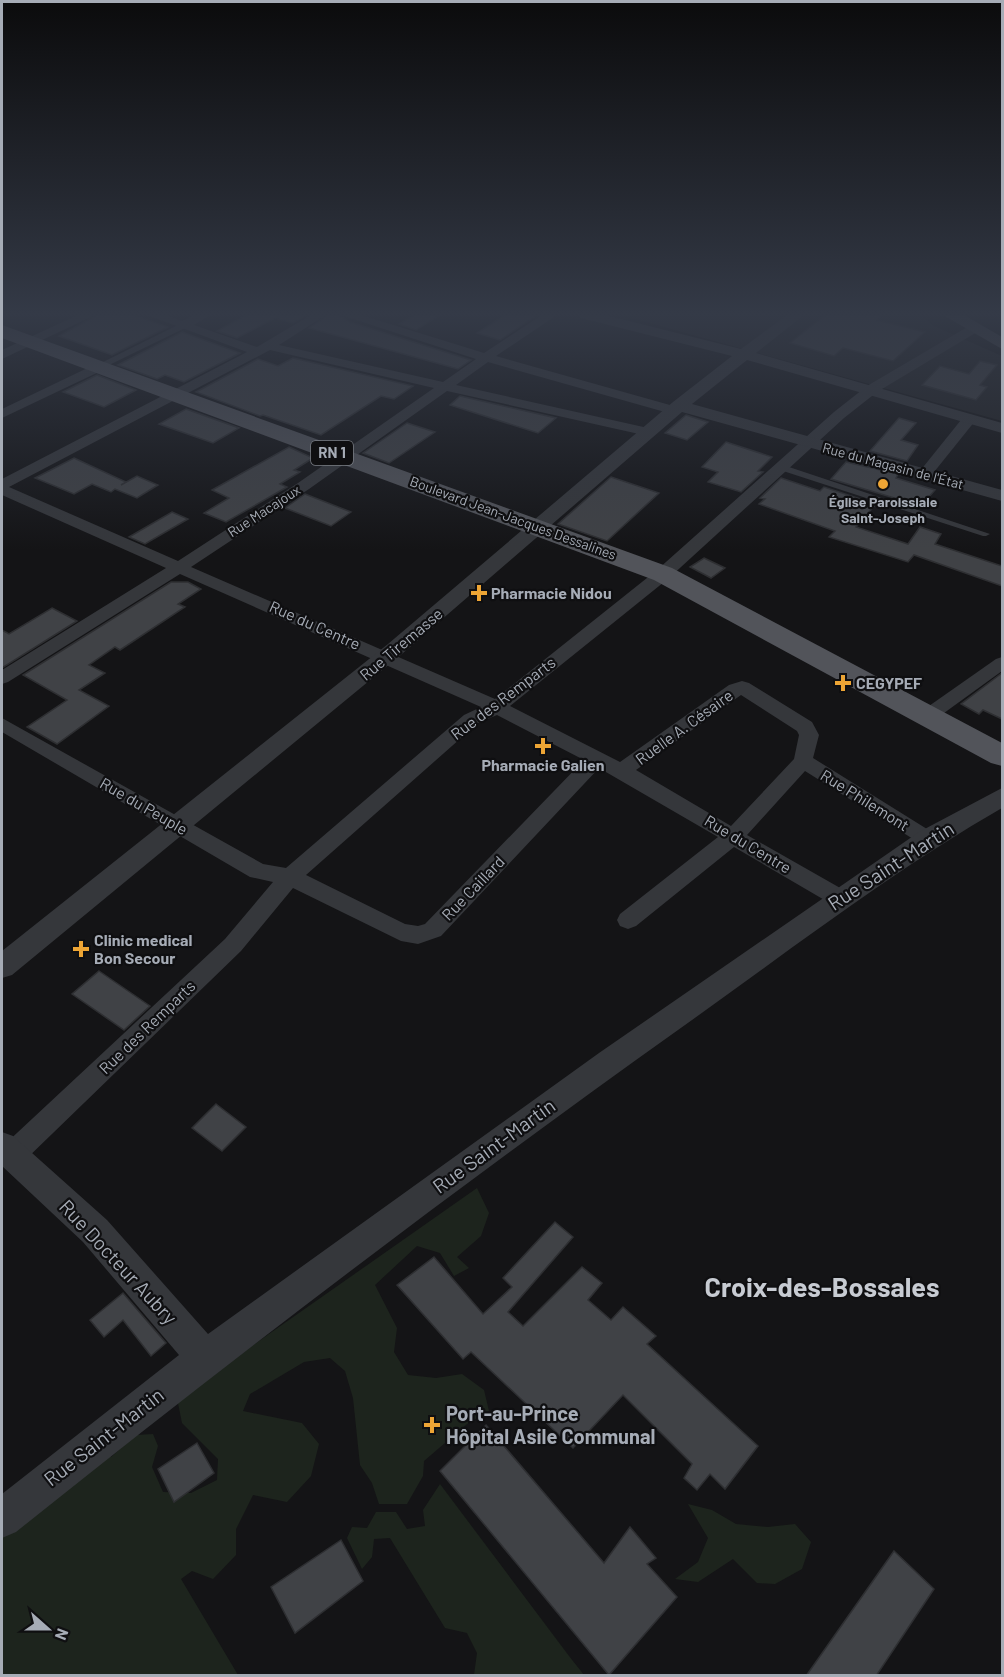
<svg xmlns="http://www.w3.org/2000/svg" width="1004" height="1677" font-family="Barlow,sans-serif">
	<rect width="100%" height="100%" fill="#141416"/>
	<path fill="#202123" d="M621 315H920L934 326 1002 356V421Z"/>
	<g fill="#1d241d">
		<path d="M477 1188 489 1213 481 1236 457 1257 469 1268 454 1276 440 1253 417 1246 375 1285 397 1328 394 1352 408 1375 436 1378 462 1374 484 1390 489 1411 467 1424 424 1461 423 1476 407 1504H379L372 1483 360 1465 353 1398 345 1371 330 1358 304 1362 250 1394 243 1411 302 1423 319 1444 311 1476 287 1502 253 1495 236 1529V1555L213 1579 192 1571 181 1579 238 1675 2 1676V1509L102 1442 111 1457 136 1435 153 1434 158 1446 152 1467 163 1492 191 1493 217 1480 218 1459 182 1423 178 1403 252 1346Z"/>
		<path d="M440 1484 569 1656 584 1675H474L477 1653 467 1633 445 1628 390 1538 374 1539 372 1557 362 1569 347 1538 352 1527 367 1528 376 1512H396L407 1529 425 1526 423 1510Z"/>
		<path d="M688 1504 712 1510 736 1524 768 1527 795 1524 811 1542 802 1569 775 1584 757 1583 733 1559 698 1582 675 1579 698 1562 708 1538Z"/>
	</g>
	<g fill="#404246" stroke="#2e2f32" stroke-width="1.5">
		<path d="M97 315H134L168 327 112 355 59 336Z"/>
		<path d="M246 315H306L293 323 278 319 279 316 237 338 217 331Z"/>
		<path d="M328 315H339L350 322 471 360 458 369 309 328Z"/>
		<path d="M414 315H440L416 330 399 324Z"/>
		<path d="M505 315H537L500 340 477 333Z"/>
		<path d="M825 315H882L877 320 925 332 893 361 843 348 834 356 790 343Z"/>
		<path d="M182 332 240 353 184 382 165 375 157 379 118 365Z"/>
		<path d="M293 358 413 386 394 399 381 396 321 435 263 415 260 416 196 392 258 359 278 366Z"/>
		<path d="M980 361 997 365 980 385 987 387 976 400 922 385 940 366 969 374Z"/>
		<path d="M97 375 136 390 104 407 63 392Z"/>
		<path d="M460 396 556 418 538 433 450 405Z"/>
		<path d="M186 409 239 428 213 443 159 424Z"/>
		<path d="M686 415 708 422 687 440 665 433Z"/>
		<path d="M899 418 916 423 901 440 918 445 907 461 870 451Z"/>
		<path d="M407 423 435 432 389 463 363 453Z"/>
		<path d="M726 442 772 457 758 471 763 472 741 492 708 482 718 472 702 467Z"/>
		<path d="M289 447 313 458 294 470 300 472 280 484 287 487 226 522 204 513 229 498 212 490Z"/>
		<path d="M74 458 126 482 121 485 137 476 158 485 137 498 115 489 111 492 92 484 74 494 35 478Z"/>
		<path d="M846 462 898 474 896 478 935 490 921 506 831 479Z"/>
		<path d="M611 477 659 493 607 541 558 524Z"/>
		<path d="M781 478 820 491 824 487 876 504 856 527 908 544 920 527 941 534 935 544 1002 566V586L914 555 908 562 829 537 835 531 759 504 765 499 760 498Z"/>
		<path d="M305 494 351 512 331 526 285 508Z"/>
		<path d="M172 512 188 519 145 544 129 537Z"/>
		<path d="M704 558 725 568 711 578 690 567Z"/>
		<path d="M171 582H188L201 589 178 604 185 607 120 650 115 647 89 665 105 673 79 690 109 706 57 744 27 727 67 700 23 675Z"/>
		<path d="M52 608 77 621 2 668V630L9 634Z"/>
		<path d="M1002 673V719L983 710 979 714 961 704Z"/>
		<path d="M99 971 150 1006 124 1030 72 994Z"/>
		<path d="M216 1104 246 1127 222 1151 192 1128Z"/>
		<path d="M555 1222 573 1237 508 1312 523 1326 582 1267 602 1283 588 1300 611 1320 623 1307 656 1336 647 1344 758 1446 725 1489 710 1474 697 1490 684 1478 692 1464 623 1395 573 1448 471 1352 463 1359 397 1285 434 1257 483 1314 512 1287 503 1278Z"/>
		<path d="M123 1293 166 1343 151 1356 123 1320 104 1337 90 1320Z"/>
		<path d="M486 1425 604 1563 630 1527 656 1558 647 1564 677 1597 609 1675 440 1471Z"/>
		<path d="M197 1443 214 1473 174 1502 158 1469Z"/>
		<path d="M341 1540 363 1581 295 1633 271 1587Z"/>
		<path d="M894 1551 934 1589 876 1676H806Z"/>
	</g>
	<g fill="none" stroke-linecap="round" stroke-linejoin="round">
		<path fill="#35373b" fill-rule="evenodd" d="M777 465H783L990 534 986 536H983L777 469Z"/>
		<path fill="#35373b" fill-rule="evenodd" d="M182 323 186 326 185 328 103 368 95 366Z"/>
		<g fill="#35373b" fill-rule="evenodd">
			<path d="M78 315H95L2 359V350Z"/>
			<path d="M147 315H166L182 321 194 315H210L194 325 257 347 311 315H326L279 345 443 382 476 359 341 315H361L484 353 542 315H557L496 356 677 407 679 410 672 414 488 362 456 385 648 428 655 432 648 436 447 391 309 489 191 567 495 699 657 570 834 412 867 386 969 326H977V332L877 392 844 418 669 578 510 706 620 762 729 685 742 681 749 683 812 722 819 735 813 758 935 834 939 839 935 844 928 847 921 844 805 771 747 835 849 893 852 899 849 905 841 907 833 905 734 847 636 926 628 929 620 926 617 920 620 914 718 837 599 768 441 936 418 944 401 941 293 888 241 951 21 1164 12 1167 3 1164V1146L225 939 273 882 250 877 2 732V718L263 864 286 868 464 715 481 707 180 574 8 682 2 684V670L166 568 2 495V479L247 352ZM270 350 434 388 298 483 178 561 9 487ZM741 695 797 731 799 735 794 759 731 826 636 770ZM497 715 584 760 425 924 418 926 405 924 306 875 478 723Z"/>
			<path d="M100 362 107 366 105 369 2 418V409Z"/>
			<path d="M970 414 977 418 975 421 930 477H920L918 474 920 471 965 415Z"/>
			<path d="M1002 657V671L933 721H919L917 717 919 713 996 659Z"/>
		</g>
		<g fill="#35373b" fill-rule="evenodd">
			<path d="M579 315H605L741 349 787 315H804L756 353 1002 423V433L747 360 692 404 1002 490V501L682 412 403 653 12 975 2 978V951L388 644 673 402 732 356 581 318Z"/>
			<path d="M1002 788V808C889 873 785 954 678 1030 452 1191 232 1359 16 1532L2 1538V1494L179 1355 83 1242 2 1166V1132L13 1136 107 1220 208 1334 599 1053 919 832Z"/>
		</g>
		<path fill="#44464b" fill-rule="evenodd" d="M943 315H964L1002 337V349Z"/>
		<path fill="#52545a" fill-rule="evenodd" d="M2 325 672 568 1002 743V766L991 763 654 580 2 338Z"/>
	</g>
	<linearGradient id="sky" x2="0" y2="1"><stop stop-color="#0b0b0c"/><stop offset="0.57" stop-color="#343a47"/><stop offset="1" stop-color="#343a47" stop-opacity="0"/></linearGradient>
	<rect width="1004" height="550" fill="url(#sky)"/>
	<g fill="#eda535" stroke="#0f0f11" stroke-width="2">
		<circle cx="883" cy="484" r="6"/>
		<path d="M476 584h6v6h6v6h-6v6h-6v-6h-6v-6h6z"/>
		<path d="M840 674h6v6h6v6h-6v6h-6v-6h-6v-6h6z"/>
		<path d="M540 737h6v6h6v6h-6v6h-6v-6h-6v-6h6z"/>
		<path d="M78 940h6v6h6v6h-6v6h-6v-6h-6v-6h6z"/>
		<path d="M429 1416h6v6h6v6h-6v6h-6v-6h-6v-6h6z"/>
	</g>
	<g text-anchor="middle" stroke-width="4.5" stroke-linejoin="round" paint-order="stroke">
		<g font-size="14" fill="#a6acb6" stroke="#0f0f11">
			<text transform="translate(893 466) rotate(15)" y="5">Rue du Magasin de l'État</text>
			<text transform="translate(264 511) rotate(-33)" y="5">Rue Macajoux</text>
			<text transform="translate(513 518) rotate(20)" y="5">Boulevard Jean-Jacques Dessalines</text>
		</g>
		<g font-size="14" font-weight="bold" fill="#a6acb6" stroke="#0f0f11">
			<text x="883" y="507">Église Paroissiale<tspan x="883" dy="16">Saint-Joseph</tspan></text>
		</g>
		<rect fill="#0f0f11" stroke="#797d84" stroke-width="1.5" x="311" y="441" width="42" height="24" rx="4.5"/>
		<g font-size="15" font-weight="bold" fill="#a6acb6">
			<text x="332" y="458">RN 1</text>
		</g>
		<g font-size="16" font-weight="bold" fill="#a6acb6" stroke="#0f0f11" text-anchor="start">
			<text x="491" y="599">Pharmacie Nidou</text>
			<text x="856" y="689">CEGYPEF</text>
			<text x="543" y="771" text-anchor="middle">Pharmacie Galien</text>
			<text x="94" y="946">Clinic medical<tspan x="94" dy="18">Bon Secour</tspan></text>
		</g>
		<g font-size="16" fill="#a6acb6" stroke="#0f0f11">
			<text transform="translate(315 625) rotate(24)" y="6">Rue du Centre</text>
			<text transform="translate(401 644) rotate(-40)" y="6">Rue Tiremasse</text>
			<text transform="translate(503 698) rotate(-37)" y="6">Rue des Remparts</text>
			<text transform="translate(684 727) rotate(-36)" y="6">Ruelle A. Césaire</text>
			<text transform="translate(865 800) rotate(32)" y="6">Rue Philemont</text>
			<text transform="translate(144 806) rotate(30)" y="6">Rue du Peuple</text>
			<text transform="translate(748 844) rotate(31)" y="6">Rue du Centre</text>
			<text transform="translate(473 888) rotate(-46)" y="6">Rue Caillard</text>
			<text transform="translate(147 1027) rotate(-44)" y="6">Rue des Remparts</text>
		</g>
		<g font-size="20" fill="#a6acb6" stroke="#0f0f11">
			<text transform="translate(891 866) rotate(-33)" y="7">Rue Saint-Martin</text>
			<text transform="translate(494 1146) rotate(-36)" y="7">Rue Saint-Martin</text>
			<text transform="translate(118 1262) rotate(47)" y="7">Rue Docteur Aubry</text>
			<text transform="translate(104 1437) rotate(-38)" y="7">Rue Saint-Martin</text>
		</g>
		<g font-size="20" font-weight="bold" fill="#a6acb6" stroke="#0f0f11" text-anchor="start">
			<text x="446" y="1421">Port-au-Prince<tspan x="446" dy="23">Hôpital Asile Communal</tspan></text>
		</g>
		<g font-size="27" font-weight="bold" fill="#c7cbd2" stroke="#0f0f11">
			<text x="822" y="1297">Croix-des-Bossales</text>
		</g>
	</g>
	<rect width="1004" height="1677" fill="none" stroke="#a6acb6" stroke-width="6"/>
	<g transform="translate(48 1629) rotate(111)" stroke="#0f0f11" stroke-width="4.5" paint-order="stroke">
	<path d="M0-4.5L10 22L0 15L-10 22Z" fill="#a6acb6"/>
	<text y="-9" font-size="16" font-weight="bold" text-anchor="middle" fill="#a6acb6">N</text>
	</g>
</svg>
